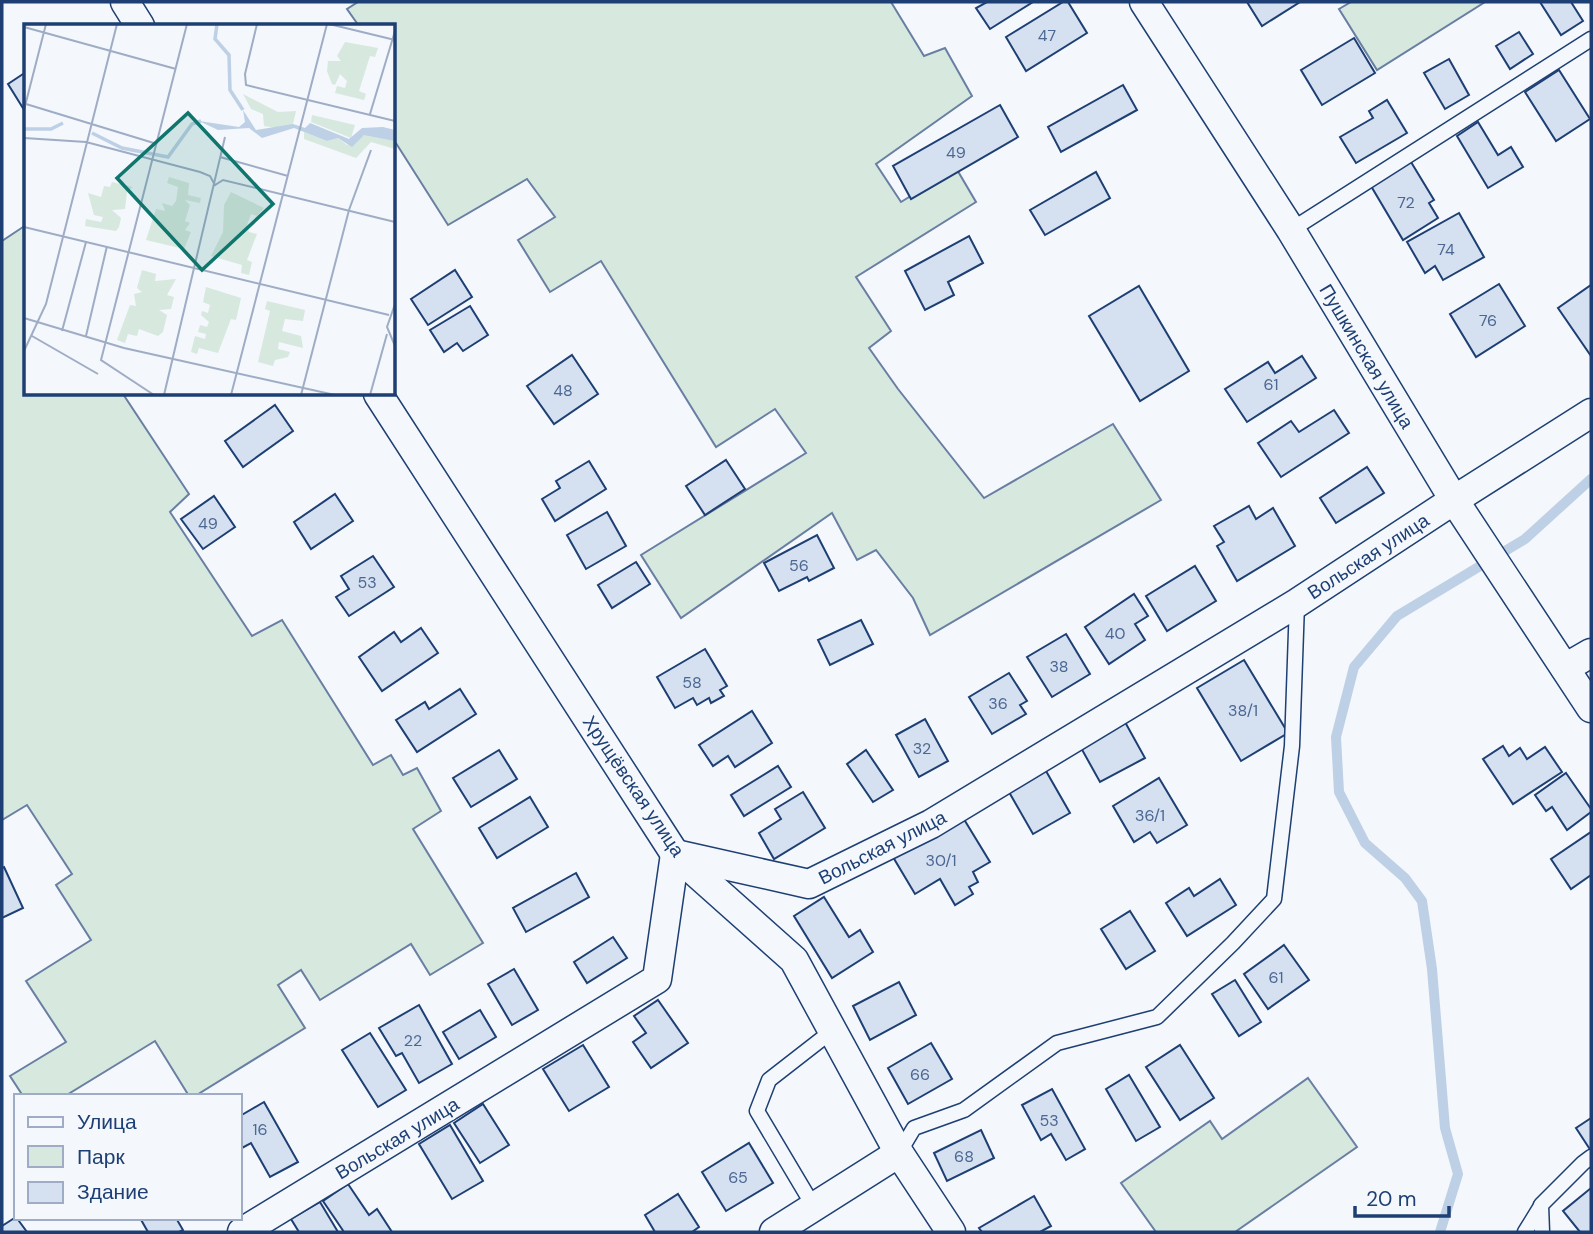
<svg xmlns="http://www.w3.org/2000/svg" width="1593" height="1234" font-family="'DM Sans',sans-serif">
	<rect width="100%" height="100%" fill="#f4f7fb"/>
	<g fill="#d7e8df" stroke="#687fa3" stroke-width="2">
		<path d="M358 2H891L924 56 945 48 972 96 876 164 901 202 956 168 976 202 856 277 891 331 869 348 898 389 984 498 1113 424 1161 500 930 635 913 598 876 550 857 560 832 513 681 618 641 555 806 453 775 409 716 447 601 261 550 292 518 240 555 217 527 179 448 225 394 140V26H359L347 9Z"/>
		<path d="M1351 2H1485L1377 70 1339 9Z"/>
		<path d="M26 225V394H123L189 494 170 512 252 636 282 620 373 765 391 755 403 775 417 768 441 811 413 829 483 943 430 975 411 944 320 1000 301 970 278 985 305 1028 195 1096H189L155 1041 65 1096H23L10 1076 66 1042 26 981 91 940 56 885 72 874 27 805 2 820V241Z"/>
		<path d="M1308 1078 1357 1147 1235 1232H1156L1121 1183 1210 1121 1222 1139Z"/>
	</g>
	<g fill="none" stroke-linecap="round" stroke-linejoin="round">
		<path stroke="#bed0e5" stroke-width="10" d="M1440 1232 1458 1174 1445 1128 1432 969 1422 901 1405 878 1365 843 1339 792 1336 737 1354 667 1397 616 1525 539 1591 479"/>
	</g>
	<g fill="#d5e0f0" stroke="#1d3f73" stroke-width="2">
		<path d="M987 2H1033L990 29 976 8Z"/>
		<path d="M1063 2H1068L1087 33 1026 71 1006 37Z"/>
		<path d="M1247 2H1300L1262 26Z"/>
		<path d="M1540 2H1571L1583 21 1561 35Z"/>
		<path d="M1519 32 1533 54 1510 69 1496 46Z"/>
		<path d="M1354 38 1375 73 1322 105 1301 70Z"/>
		<path d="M1449 59 1469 95 1445 109 1424 73Z"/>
		<path d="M1559 70 1590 119 1556 141 1525 92Z"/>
		<path d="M26 72V113L8 84Z"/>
		<path d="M1123 85 1137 110 1061 152 1048 127Z"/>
		<path d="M1387 100 1407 133 1356 163 1340 137 1373 118 1369 111Z"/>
		<path d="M1000 105 1018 137 911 199 893 166Z"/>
		<path d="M1478 122 1498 155 1511 147 1523 167 1488 188 1457 136Z"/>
		<path d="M1411 162 1434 200 1429 203 1438 218 1403 240 1371 186Z"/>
		<path d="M1096 172 1110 198 1045 235 1030 210Z"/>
		<path d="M1459 213 1484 257 1443 280 1435 266 1425 273 1407 242Z"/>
		<path d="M969 236 983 263 948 282 954 295 925 310 905 271Z"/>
		<path d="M455 270 472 297 428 325 411 299Z"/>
		<path d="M1499 284 1525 326 1476 357 1450 314Z"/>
		<path d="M1591 285V356L1558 308Z"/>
		<path d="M1139 286 1189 371 1140 401 1089 316Z"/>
		<path d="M470 306 488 335 463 351 457 343 444 352 430 330Z"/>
		<path d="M572 355 598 394 554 424 527 386Z"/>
		<path d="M1302 356 1316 378 1247 422 1225 389 1268 362 1275 373Z"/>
		<path d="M275 405 293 431 243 467 225 441Z"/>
		<path d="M1334 410 1349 433 1281 477 1258 443 1291 421 1299 432Z"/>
		<path d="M726 460 745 489 705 515 686 486Z"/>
		<path d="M589 461 606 489 555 521 542 499 560 488 556 481Z"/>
		<path d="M1367 467 1384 493 1336 523 1320 498Z"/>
		<path d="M335 494 353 521 311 549 294 522Z"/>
		<path d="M214 496 235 527 203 549 181 519Z"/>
		<path d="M1249 506 1256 519 1273 508 1295 546 1237 581 1217 546 1224 542 1214 526Z"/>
		<path d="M607 512 626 546 586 569 567 535Z"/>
		<path d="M817 535 834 568 809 581 807 577 779 591 764 563Z"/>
		<path d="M373 556 394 587 349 616 336 597 349 589 341 576Z"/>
		<path d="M636 562 650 584 612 608 598 585Z"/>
		<path d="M1195 566 1216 601 1167 631 1146 596Z"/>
		<path d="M1134 594 1148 616 1135 624 1145 640 1109 664 1085 627Z"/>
		<path d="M861 620 873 644 830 665 818 640Z"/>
		<path d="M421 628 438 653 382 691 359 657 394 632 401 642Z"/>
		<path d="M1066 634 1090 674 1052 697 1027 657Z"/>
		<path d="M705 649 727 686 720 690 724 696 711 703 709 698 697 705 693 698 675 708 657 677Z"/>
		<path d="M1244 660 1288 733 1241 761 1197 688Z"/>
		<path d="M1009 673 1027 701 1020 705 1026 714 992 734 969 697Z"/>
		<path d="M460 689 476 714 417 752 396 720 425 702 429 709Z"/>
		<path d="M752 711 772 743 735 767 728 756 713 766 699 745Z"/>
		<path d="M925 719 948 761 919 777 896 735Z"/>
		<path d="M1125 722 1145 758 1100 782 1080 746Z"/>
		<path d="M1503 746 1509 756 1520 748 1527 759 1545 747 1562 772 1513 804 1483 759Z"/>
		<path d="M499 750 517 779 471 807 453 778Z"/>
		<path d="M866 750 893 790 873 802 847 764Z"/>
		<path d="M778 766 791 787 744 816 731 795Z"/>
		<path d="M1046 771 1070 813 1033 834 1009 792Z"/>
		<path d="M1566 773 1591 809V812L1567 830 1552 807 1546 811 1535 795Z"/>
		<path d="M1159 778 1187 825 1157 843 1150 832 1134 842 1113 806Z"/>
		<path d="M803 792 825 828 774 859 759 833 781 819 775 809Z"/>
		<path d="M530 797 548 827 497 858 479 828Z"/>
		<path d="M962 816 990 862 973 872 978 882 969 887 973 894 955 905 940 879 915 894 893 857Z"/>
		<path d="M1591 832V875L1571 889 1551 859Z"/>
		<path d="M4 867 23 908 2 918V868Z"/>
		<path d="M576 873 589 897 526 932 513 908Z"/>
		<path d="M1220 879 1236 905 1187 936 1166 903 1189 888 1194 896Z"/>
		<path d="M824 897 849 937 860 930 873 952 832 978 794 916Z"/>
		<path d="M1130 911 1155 951 1126 969 1101 929Z"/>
		<path d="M613 937 627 958 587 983 574 962Z"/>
		<path d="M1284 945 1309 980 1268 1009 1244 974Z"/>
		<path d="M514 969 538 1010 512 1025 488 984Z"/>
		<path d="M1235 980 1261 1022 1239 1036 1212 994Z"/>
		<path d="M899 982 916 1015 870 1040 853 1006Z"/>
		<path d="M658 1000 688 1043 651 1068 633 1042 646 1033 634 1016Z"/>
		<path d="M419 1005 452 1064 419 1083 402 1053 396 1056 379 1028Z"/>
		<path d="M480 1010 496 1037 459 1059 443 1032Z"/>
		<path d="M370 1033 406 1090 378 1107 342 1050Z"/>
		<path d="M931 1043 952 1079 908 1104 888 1068Z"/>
		<path d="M583 1045 609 1087 569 1111 543 1069Z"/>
		<path d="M1180 1045 1214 1098 1180 1120 1146 1067Z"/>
		<path d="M1129 1075 1160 1127 1136 1141 1106 1089Z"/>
		<path d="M1052 1089 1085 1149 1066 1160 1051 1134 1041 1140 1022 1105Z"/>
		<path d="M264 1102 298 1162 270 1177 251 1143 240 1149V1116Z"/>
		<path d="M483 1104 509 1145 480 1163 454 1123Z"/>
		<path d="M1591 1118V1151L1576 1128Z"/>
		<path d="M450 1125 483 1181 452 1199 419 1144Z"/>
		<path d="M981 1130 994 1158 947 1181 934 1153Z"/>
		<path d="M749 1143 773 1183 726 1211 702 1172Z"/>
		<path d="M348 1184 369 1215 377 1209 392 1232H344L323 1201Z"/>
		<path d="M1591 1188V1232H1580L1563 1211Z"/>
		<path d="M678 1194 699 1227 692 1232H655L645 1215Z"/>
		<path d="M1034 1196 1051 1226 1040 1232H982L979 1228Z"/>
		<path d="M320 1202 338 1232H299L291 1219Z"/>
		<path d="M16 1217 27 1232H2V1226Z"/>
		<path d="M140 1218H176L183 1230 179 1232H148Z"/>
	</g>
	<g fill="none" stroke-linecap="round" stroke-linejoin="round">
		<g stroke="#1d3f73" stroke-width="17">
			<g id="lane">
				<path d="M1291 230 1591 39"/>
				<path d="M899 1153 914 1128 964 1110 1057 1043 1157 1017 1233 943 1274 899 1292 746 1297 603"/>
				<path d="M814 1207 757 1111 769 1080 832 1031"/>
				<path d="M1525 1232 1541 1206"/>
				<path d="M1542 1232 1541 1205 1583 1163 1591 1157"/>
			</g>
		</g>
		<g stroke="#1d3f73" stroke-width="31">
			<g id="street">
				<path d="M125 2 140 26"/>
				<path d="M1144 2 1291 230 1454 500 1591 708"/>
				<path d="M378 394 675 854 794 960 899 1153 951 1232"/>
				<path d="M1565 668 1591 653"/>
				<path d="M242 1232 657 979 675 854 809 884 931 824 1297 603 1454 500 1591 413"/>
				<path d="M774 1232 899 1153"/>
			</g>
		</g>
		<use href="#lane" stroke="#f4f7fb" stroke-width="14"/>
		<use href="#street" stroke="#f4f7fb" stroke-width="28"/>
	</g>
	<g text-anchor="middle" stroke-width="5" stroke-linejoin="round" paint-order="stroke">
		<g font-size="16" fill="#4b6792">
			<text x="1047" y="41">47</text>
			<text x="956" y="158">49</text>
			<text x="1406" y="208">72</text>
			<text x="1446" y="255">74</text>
			<text x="1488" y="326">76</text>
			<text x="1271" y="390">61</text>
			<text x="563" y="396">48</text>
			<text x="208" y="529">49</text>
			<text x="799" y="571">56</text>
			<text x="367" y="588">53</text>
			<text x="1115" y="639">40</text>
			<text x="1059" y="672">38</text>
			<text x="692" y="688">58</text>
			<text x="998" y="709">36</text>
			<text x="1243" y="716">38/1</text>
			<text x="922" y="754">32</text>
			<text x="1150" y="821">36/1</text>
			<text x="941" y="866">30/1</text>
			<text x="1276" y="983">61</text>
			<text x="413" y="1046">22</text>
			<text x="920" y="1080">66</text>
			<text x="1049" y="1126">53</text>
			<text x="260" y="1135">16</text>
			<text x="964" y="1162">68</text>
			<text x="738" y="1183">65</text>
		</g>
		<g font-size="19" fill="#1d3f73" stroke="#f4f7fb">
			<text transform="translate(1367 356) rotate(59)" y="7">Пушкинская улица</text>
			<text transform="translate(1368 556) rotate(-33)" y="7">Вольская улица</text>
			<text transform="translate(634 786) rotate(56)" y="7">Хрущёвская улица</text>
			<text transform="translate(882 847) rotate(-27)" y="7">Вольская улица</text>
			<text transform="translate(397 1138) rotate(-31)" y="7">Вольская улица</text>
		</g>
	</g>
	<g transform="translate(24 24)">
		<rect width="371" height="371" fill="#f4f7fb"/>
		<path d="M321 18 354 24 351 33 346 32 335 67 342 70 340 76 311 69 313 62 321 64 323 57 316 50 311 61 308 60 303 47 304 37H317L313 32ZM219 70 254 88 272 87 269 100 260 105 240 102 239 90 227 85ZM288 91 331 101 327 114 287 98ZM280 108 303 117 314 114 323 121 340 111H356L371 117V125L347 118 332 134 280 115ZM145 153 165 159 164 171 177 174 176 179 161 176 166 181 161 197 166 199 161 206 167 208 160 225 122 216 132 185 141 187 138 179 148 182 152 177 154 163 143 159ZM88 158 109 163 103 168 101 185 88 186 97 194 95 203 92 207 61 202 62 195 77 198 79 193 70 191 64 169 77 173 80 162 86 163ZM207 168 240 184 233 192 227 190 223 201 225 208 233 210 223 236 228 238 225 251 217 249 218 241 187 232 199 208 200 181ZM118 246 132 250 131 257 152 255 143 271 150 273 147 285 135 286 143 291 139 308 134 312 115 305 113 312 104 310 101 319 93 316 106 281 112 282 110 270 118 268 113 264ZM182 263 217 274 212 296 207 295 194 329 175 324 173 330 167 328 171 312 181 315 182 310 174 308 176 301 183 303 185 298 177 291 178 287 184 289 186 281 179 278ZM243 277 281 286 279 297 261 295 258 307 277 312 279 324 255 318 254 325 266 328 264 333 251 336 249 342 234 338 246 287 241 285Z" fill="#d7e8df"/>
		<path d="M219 86 232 106 269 100 281 104 286 99 325 115 338 104 359 103 371 106V117L340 111 328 123 314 114 303 117 270 104 238 114 225 104 194 106 175 97 215 103 221 98Z" fill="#bed0e5"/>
		<path fill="none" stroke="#bed0e5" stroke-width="3.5" d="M193 0 191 15 205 31 206 66 219 86M0 105H27L39 99M68 109 98 124 144 133 168 100 177 97"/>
		<path fill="none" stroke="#9eadc5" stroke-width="2" d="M233 0 221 50 222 61 371 97M305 0 371 16M0 3 152 45M2 80 133 120M0 86 22 0M346 90 371 7M0 114 62 118 176 148 186 152 191 161 199 156 371 198M196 133 264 152M0 203 365 291M371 280 363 303 371 322M0 294 100 324 311 371M38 307 62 218M8 312 74 350M62 312 83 222M0 327 22 280 93 0M130 371 77 336 163 0M140 371 201 113M207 371 303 0M277 371 325 186 347 126M346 371 363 310"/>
		<path fill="#0f766e" fill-opacity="0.15" stroke="#0f766e" stroke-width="3.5" d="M164 89 249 180 178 246 93 154Z"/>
		<rect width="371" height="371" fill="none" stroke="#1d3f73" stroke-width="3.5"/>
	</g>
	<rect width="1593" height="1234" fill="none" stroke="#1d3f73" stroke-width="7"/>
	<rect x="14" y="1094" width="228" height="126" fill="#f4f7fb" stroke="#9eadc5" stroke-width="2"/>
	<rect x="28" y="1117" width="35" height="10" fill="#f4f7fb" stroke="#9eadc5" stroke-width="2"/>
	<text x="77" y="1129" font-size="21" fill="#1d3f73">Улица</text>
	<rect x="28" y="1146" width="35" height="21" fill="#d7e8df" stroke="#9eadc5" stroke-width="2"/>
	<text x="77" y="1164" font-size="21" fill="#1d3f73">Парк</text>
	<rect x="28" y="1182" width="35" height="21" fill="#d5e0f0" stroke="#9eadc5" stroke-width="2"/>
	<text x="77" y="1199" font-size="21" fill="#1d3f73">Здание</text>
	<path d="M1355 1206v10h94v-10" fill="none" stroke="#1d3f73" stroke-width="3.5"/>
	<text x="1366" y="1206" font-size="21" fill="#1d3f73" stroke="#f4f7fb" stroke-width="5" paint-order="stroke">20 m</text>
</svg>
